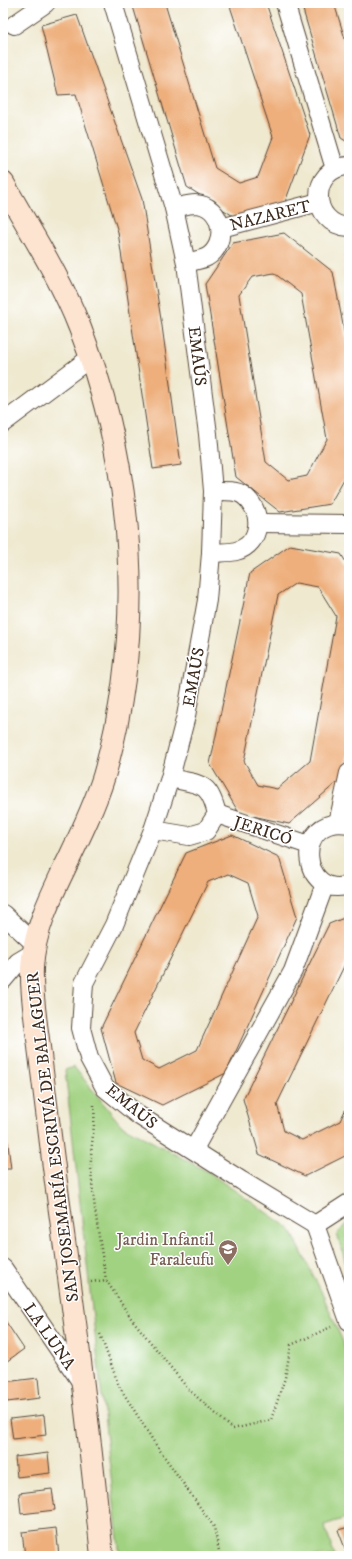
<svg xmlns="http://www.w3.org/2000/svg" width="352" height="1559" font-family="'IM FELL DW Pica',serif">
	<rect width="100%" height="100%" fill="#fff"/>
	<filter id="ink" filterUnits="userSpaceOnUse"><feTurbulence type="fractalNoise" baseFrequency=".025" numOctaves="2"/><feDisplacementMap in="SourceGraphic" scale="8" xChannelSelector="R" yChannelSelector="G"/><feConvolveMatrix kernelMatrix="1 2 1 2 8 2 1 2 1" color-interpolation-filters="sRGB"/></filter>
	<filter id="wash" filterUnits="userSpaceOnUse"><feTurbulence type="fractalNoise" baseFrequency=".012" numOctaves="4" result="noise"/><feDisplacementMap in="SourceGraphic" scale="16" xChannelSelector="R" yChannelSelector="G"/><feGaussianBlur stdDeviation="0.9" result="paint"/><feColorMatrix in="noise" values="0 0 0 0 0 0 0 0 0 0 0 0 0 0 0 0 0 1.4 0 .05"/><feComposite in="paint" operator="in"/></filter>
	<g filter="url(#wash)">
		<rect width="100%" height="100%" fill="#efe9d0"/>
		<g fill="#a1d281" stroke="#6e7e50">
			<path d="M74 1067 121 1125 208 1172 290 1229 321 1291 343 1342 349 1364V1517L324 1525 335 1556H120L65 1070Z"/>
			<path d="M349 1222V1274L337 1234Z"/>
		</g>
		<g id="blocks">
			<g fill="#eeaf7c" fill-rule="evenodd">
				<path d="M132 3H168L166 7 215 168 239 183 258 177 273 137 229 3H266L310 135 285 202 235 217 187 187Z"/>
				<path d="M301 3H334L349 52V143L341 138Z"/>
				<path d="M77 15 142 199 162 326 181 465 153 469 118 232 76 94 58 95 41 25Z"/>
				<path d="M284 233 333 272 349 357V470L330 504 280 512 236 477 205 284 233 243ZM274 273 301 294 327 439 307 476 288 480 266 462 239 295 252 277Z"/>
				<path d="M290 545 341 554 349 567V745L344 776 289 824 239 813 210 764 250 573ZM296 583 318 587 336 616 310 761 277 789 258 785 244 761 278 595Z"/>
				<path d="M232 835 279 857 297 917 226 1073 162 1105 116 1083 101 1028 186 853ZM228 874 248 883 258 916 197 1050 159 1069 142 1060 134 1033 208 882Z"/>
				<path d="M349 916V956L277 1104 284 1131 302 1140 340 1121 349 1102V1154L305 1176 259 1154 243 1099 329 924Z"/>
				<path d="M3 1104 11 1169H3Z"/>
				<path d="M4 1319 24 1349 3 1364V1320Z"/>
				<path d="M38 1378 40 1398 7 1402 5 1382Z"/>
				<path d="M44 1415 46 1435 13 1439 10 1419Z"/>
				<path d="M48 1453 50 1473 17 1477 15 1457Z"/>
				<path d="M52 1489 55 1510 21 1514 19 1493Z"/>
				<path d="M349 1527V1556H348L338 1530Z"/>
				<path d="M56 1528 59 1556H25L22 1532Z"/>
			</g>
		</g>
	</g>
	<g filter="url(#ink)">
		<use href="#blocks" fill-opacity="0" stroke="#564739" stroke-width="1"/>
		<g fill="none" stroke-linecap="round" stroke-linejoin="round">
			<g stroke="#564739" stroke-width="20">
				<g id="street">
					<path d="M113 3 174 208 186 263 208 434 213 491 211 553 207 600 186 716 170 778 153 830 114 925 84 983 81 1028 89 1058 105 1088 138 1115 242 1181 315 1225"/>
					<path d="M285 3 335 169"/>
					<path d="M14 25 46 3"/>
					<path d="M349 166C309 167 309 225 349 227"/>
					<path d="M174 208C180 207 188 204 195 204 223 205 229 244 207 257 201 260 192 261 186 263"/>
					<path d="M221 228 319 202"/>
					<path d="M3 423 90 358"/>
					<path d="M258 523 349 524"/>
					<path d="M211 553C219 552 229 553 236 551 262 544 264 510 243 495 236 490 222 491 213 491"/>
					<path d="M217 814 309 845"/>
					<path d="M338 823 349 773"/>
					<path d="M349 824C291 814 301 901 349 885"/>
					<path d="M153 830 189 836 206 831 217 814C209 781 201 785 170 778"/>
					<path d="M3 914 34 943"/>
					<path d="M3 980 18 962 33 953"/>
					<path d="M194 1149 293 971 325 884"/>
					<path d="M315 1225 349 1321"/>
					<path d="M315 1225 349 1203"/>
					<path d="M3 1268 82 1383"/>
				</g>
			</g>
			<g stroke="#564739" stroke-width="24">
				<path id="secondary" d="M3 183C30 231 60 277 80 328 135 470 146 629 104 776 95 805 81 834 68 861 51 896 34 929 32 968 31 992 35 1016 38 1039 43 1079 48 1120 53 1160 63 1235 74 1310 83 1386 90 1442 96 1499 102 1556"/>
			</g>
			<g stroke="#564739" stroke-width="2.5" stroke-dasharray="1 3" stroke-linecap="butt">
				<path d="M94 1105C96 1126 90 1146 91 1167 93 1204 100 1242 106 1280"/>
				<path d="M91 1282 106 1280 131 1318 189 1390 233 1429 271 1420 285 1378 291 1345 331 1327"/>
				<path d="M100 1334 119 1386 154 1442 214 1527 220 1556"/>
			</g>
			<use href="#street" stroke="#fff" stroke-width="18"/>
			<use href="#secondary" stroke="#fde4d1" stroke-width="22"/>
		</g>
	</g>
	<defs>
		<g id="school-pin" transform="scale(1)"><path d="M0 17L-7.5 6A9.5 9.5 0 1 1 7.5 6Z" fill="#8d6e63" stroke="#fff"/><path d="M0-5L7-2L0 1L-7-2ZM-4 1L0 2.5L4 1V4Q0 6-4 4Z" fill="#fff"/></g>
	</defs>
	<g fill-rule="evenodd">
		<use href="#school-pin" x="228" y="1249"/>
	</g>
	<g text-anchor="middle" stroke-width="3" stroke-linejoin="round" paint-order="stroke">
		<g font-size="17" fill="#3b2a1e" stroke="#fff">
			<text transform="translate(270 215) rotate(-14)" y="6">NAZARET</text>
			<text transform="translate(198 356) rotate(83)" y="6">EMAÚS</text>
			<text transform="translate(193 677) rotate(-80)" y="6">EMAÚS</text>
			<text transform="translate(263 830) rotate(18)" y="6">JERICÓ</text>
			<text transform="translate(132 1106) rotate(39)" y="6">EMAÚS</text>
			<text transform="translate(52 1137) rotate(-97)" y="6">SAN JOSEMARÍA ESCRIVÁ DE BALAGUER</text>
			<text transform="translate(50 1336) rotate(55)" y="6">LA LUNA</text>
		</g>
		<g font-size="17" fill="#785e54" stroke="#fff" text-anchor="end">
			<text x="214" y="1245">Jardin Infantil<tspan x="214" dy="20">Faraleufu</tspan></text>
		</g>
	</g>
	<rect width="352" height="1559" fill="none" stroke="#fff" stroke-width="16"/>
</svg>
